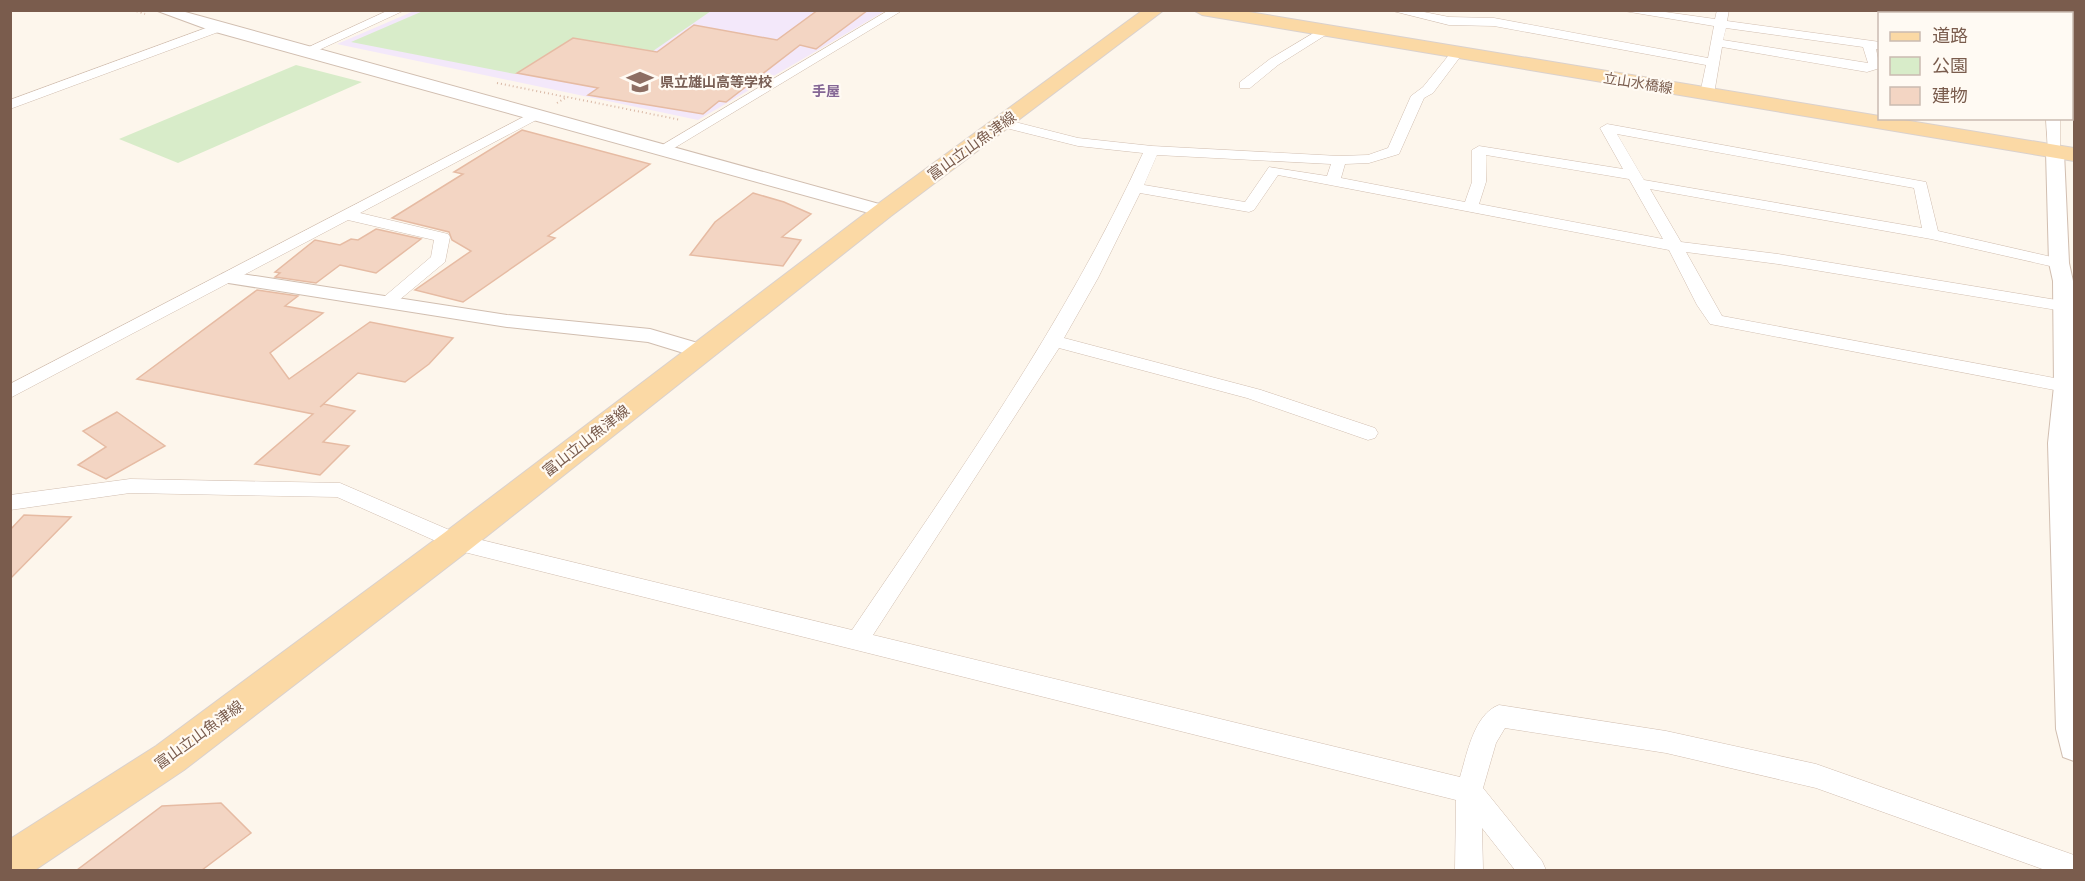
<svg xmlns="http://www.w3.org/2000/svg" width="2085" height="881" font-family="Mulish,'Noto Sans JP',sans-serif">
	<rect width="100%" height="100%" fill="#fdf6ec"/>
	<path fill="#f3e8fa" d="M414 11H885L698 120 337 44Z"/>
	<g fill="#d8ecc9">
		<path d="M423 11H711L653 51 573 38 515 74 351 42Z"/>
		<path d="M296 65 362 82 178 163 119 139Z"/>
	</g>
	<g fill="#f3d5c3" stroke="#e6bba3" stroke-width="1.5">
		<path d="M818 10H868L816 49 800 45 726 102 719 101 703 114 588 95 598 88 517 73 573 38 657 52 694 25 777 40Z"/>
		<path d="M522 130 650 164 548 236 555 238 463 302 415 290 471 251 452 240 449 232 392 218 463 174 454 172Z"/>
		<path d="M753 193 784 202 811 214 782 237 801 240 783 266 690 255 715 222Z"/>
		<path d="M376 229 421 239 376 273 340 265 316 283 275 277 280 273 275 272 315 240 340 245 351 239 358 240Z"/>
		<path d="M257 290 298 296 285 306 323 313 270 353 289 379 370 322 453 338 429 364 405 382 358 373 320 407 324 404 355 411 323 442 349 446 320 475 255 464 313 414 137 379Z"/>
		<path d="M117 412 165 446 106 479 78 465 106 447 83 431Z"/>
		<path d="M24 515 71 517 10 579V530Z"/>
		<path d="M221 803 251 833 202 870H77L162 806Z"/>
	</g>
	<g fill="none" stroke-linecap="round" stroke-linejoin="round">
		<g stroke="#d1beb0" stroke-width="1">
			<g id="minor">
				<path d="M389 10H405L308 55 298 52Z"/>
				<path d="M889 10H903L666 153 661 154 654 150Z"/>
				<path d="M1389 10H1414L1449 17 1494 18 1708 58 1714 26 1618 10H1651L1715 19 1717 10H1729L1727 21 1880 42V50L1876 49 1880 68 1867 72 1722 47 1714 94 1707 98 1700 94 1706 65 1494 26 1449 25ZM1726 28 1863 47 1868 63 1723 40Z"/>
				<path d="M217 24 223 28 221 31 10 109V100Z"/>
				<path d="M1322 28 1332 31 1278 65 1250 88H1240V82L1270 59Z"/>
				<path d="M1457 49 1463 53 1433 93 1424 98 1399 154 1369 163 1345 164 1341 178 1465 202 1472 182V150L1479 146 1623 169 1600 128 1607 124 1926 182 1938 231 2065 260 2067 263 2059 268 1931 239 1650 189 1681 242 1778 254 2063 301 2072 306 2063 311 1778 264 1686 252 1722 316 2065 380 2074 386 2065 392 1710 324 1697 305 1669 250 1278 175 1254 210 1249 212 1140 193 1098 278 1064 338 1261 390 1375 428 1378 433 1375 438 1368 440 1247 398 1059 348 873 635 1460 777C1467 754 1474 714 1499 705L1666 731 1816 764 2074 855V870H2045L1816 788 1666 753 1505 728 1496 743 1483 788 1542 861 1546 870H1515L1482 828 1483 870H1455L1456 800 456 550 337 497 130 493 10 510V495L130 479 340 483 461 535 852 630C957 475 1065 324 1143 153L1078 146 998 126V120L1003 119 1078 138 1152 146 1339 156 1368 155 1388 148 1411 96 1423 87 1453 50ZM1617 134 1914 188 1922 228 1644 180ZM1157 155 1331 164 1327 176 1269 167 1245 202 1144 185ZM1486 155 1629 179 1663 239 1479 204 1486 182Z"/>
				<path d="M2072 93 2074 94V102L2072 101Z"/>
				<path d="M535 111 540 112V118L360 213 448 234 450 237 445 262 392 306 386 307 378 302 431 257 434 240 348 220 10 398V384Z"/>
				<path d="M2046 118H2060V155H2050L2048 152Z"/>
			</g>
		</g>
		<g stroke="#d1beb0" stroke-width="2">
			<g id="tertiary">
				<path d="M155 10H178L890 207 892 211 890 215H876L212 31Z"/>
				<path d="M1962 10H1990L1994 14H1966Z"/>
				<rect x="2072" y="23" width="2" height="9"/>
				<path d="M2055 147 2064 152 2069 263 2073 281 2074 761 2063 757 2056 729 2048 443 2054 386 2053 281 2049 263 2046 152Z"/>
				<path d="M229 272 507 315 650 329 708 346 711 351 708 356 700 358 648 342 507 327 222 282 219 278 222 274Z"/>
			</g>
		</g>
		<g stroke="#dad1cd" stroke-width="2">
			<g id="primary">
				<path d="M1143 10H1164L891 216 468 551 184 770 35 870H10V839L156 746 444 533 875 206Z"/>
				<path d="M1193 10H1237L2074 148V161L1202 15Z"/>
			</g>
		</g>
		<g stroke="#d9b8a5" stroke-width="2" stroke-dasharray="1 3" stroke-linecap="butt">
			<path d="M133 10 145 14"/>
			<path d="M497 83 566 97"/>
			<path d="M557 103 567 97 681 120"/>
		</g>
		<use href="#minor" fill="#fff" fill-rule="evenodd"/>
		<use href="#tertiary" fill="#fff" fill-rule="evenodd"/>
		<use href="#primary" fill="#fbd9a5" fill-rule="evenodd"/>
	</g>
	<defs>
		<g id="school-bare" transform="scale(2.07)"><path d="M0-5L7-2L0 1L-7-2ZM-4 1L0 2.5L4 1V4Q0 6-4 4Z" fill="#8d6e63" stroke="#fffaf3" stroke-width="2.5" paint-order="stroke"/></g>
	</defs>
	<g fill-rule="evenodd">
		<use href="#school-bare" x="640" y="82"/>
	</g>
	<g text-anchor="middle" stroke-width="4.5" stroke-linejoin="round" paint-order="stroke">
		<g font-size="14" font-weight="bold" fill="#785e54" stroke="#fffaf3" text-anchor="start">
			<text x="660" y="87">県立雄山高等学校</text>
		</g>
		<g font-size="14" fill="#7a5c4d" stroke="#fffaf3">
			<text transform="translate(1638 83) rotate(9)" y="5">立山水橋線</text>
		</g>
		<g font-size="14" font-weight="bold" fill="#846695" stroke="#fffaf3">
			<text x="826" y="96">手屋</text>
		</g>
		<g font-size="15" fill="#7a5c4d" stroke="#fffaf3">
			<text transform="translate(972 146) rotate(-36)" y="5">富山立山魚津線</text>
			<text transform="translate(586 441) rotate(-38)" y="5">富山立山魚津線</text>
			<text transform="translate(199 735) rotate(-36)" y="5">富山立山魚津線</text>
		</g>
	</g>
	<rect width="2085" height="881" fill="none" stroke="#7a5c4d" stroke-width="24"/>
	<rect x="1878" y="12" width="195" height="108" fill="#fffaf3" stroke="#cabbb1" stroke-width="1.5"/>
	<rect x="1890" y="32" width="30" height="9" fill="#fbd9a5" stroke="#cabbb1" stroke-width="1.5"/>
	<text x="1932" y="42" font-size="18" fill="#7a5c4d">道路</text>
	<rect x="1890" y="57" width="30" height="18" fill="#d8ecc9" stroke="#cabbb1" stroke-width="1.5"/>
	<text x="1932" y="72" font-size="18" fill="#7a5c4d">公園</text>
	<rect x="1890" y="87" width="30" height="18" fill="#f3d5c3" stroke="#cabbb1" stroke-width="1.5"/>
	<text x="1932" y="102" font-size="18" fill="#7a5c4d">建物</text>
</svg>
